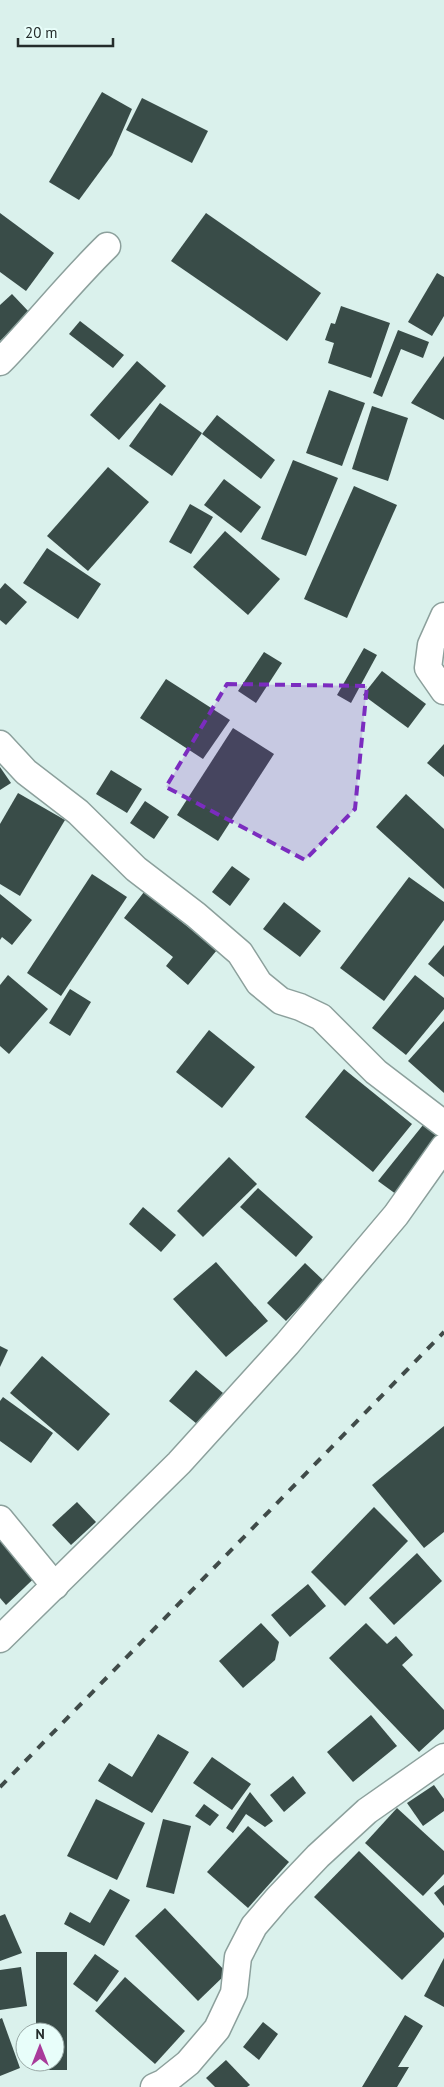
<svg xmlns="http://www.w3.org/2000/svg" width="444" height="2087" font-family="'PT Sans',sans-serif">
	<rect width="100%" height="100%" fill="#daf1ec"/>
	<g fill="#394c48">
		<path d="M102 92 132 109 112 155 79 200 49 182Z"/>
		<path d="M142 98 208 131 192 163 126 130Z"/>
		<path d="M0 213 54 253 26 291 0 272Z"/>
		<path d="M206 213 321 293 287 341 171 261Z"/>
		<path d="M437 273 444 277V316L432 336 408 322Z"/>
		<path d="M12 294 30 313 0 341V305Z"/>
		<path d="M341 306 390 323 371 378 328 363 334 343 325 340 331 323 335 324Z"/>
		<path d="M80 321 124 355 113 368 69 334Z"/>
		<path d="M398 330 429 342 423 358 401 349 382 397 373 393Z"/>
		<path d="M444 356V420L411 403Z"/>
		<path d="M137 361 166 386 119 440 90 415Z"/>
		<path d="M329 390 365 403 342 466 306 453Z"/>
		<path d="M160 403 202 433 172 476 129 446Z"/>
		<path d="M372 406 408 418 388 481 352 469Z"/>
		<path d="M217 415 275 460 261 479 202 434Z"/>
		<path d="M293 460 338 478 306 556 261 539Z"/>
		<path d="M108 467 149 502 88 571 47 536Z"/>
		<path d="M224 479 261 507 241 533 204 505Z"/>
		<path d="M354 486 397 505 347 618 304 599Z"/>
		<path d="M190 504 213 517 191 554 169 542Z"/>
		<path d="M225 531 280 579 248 615 193 567Z"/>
		<path d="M47 548 101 584 78 619 23 583Z"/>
		<path d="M5 583 27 602 6 625 0 620V589Z"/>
		<path d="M364 648 377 655 351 703 337 695Z"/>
		<path d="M264 652 282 663 256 703 238 691Z"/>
		<path d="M382 671 426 704 408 728 363 695Z"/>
		<path d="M166 679 230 720 203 759 140 718Z"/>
		<path d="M233 728 274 754 218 841 177 815Z"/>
		<path d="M444 744V777L427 763Z"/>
		<path d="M0 767 11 783 0 790Z"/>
		<path d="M111 770 142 789 127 813 96 794Z"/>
		<path d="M18 793 65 820 20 896 0 884V824Z"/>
		<path d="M406 794 444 829V889L376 827Z"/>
		<path d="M145 801 169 817 154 839 130 823Z"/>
		<path d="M232 866 250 879 230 906 212 892Z"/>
		<path d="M92 874 127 897 61 996 27 973Z"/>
		<path d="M409 877 444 902V920L384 1001 340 968Z"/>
		<path d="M144 892 217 950 188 985 166 966 173 957 124 918Z"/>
		<path d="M0 894 32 920 12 945 2 937 0 940Z"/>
		<path d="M284 902 321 931 300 957 263 929Z"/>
		<path d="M444 945V977L428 964Z"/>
		<path d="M8 975 48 1009 9 1054 0 1046V985Z"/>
		<path d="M415 975 444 998V1009L406 1055 372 1028Z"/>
		<path d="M70 989 91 1002 70 1036 49 1023Z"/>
		<path d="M444 1021V1093L408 1061Z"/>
		<path d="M209 1030 255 1067 222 1108 176 1072Z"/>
		<path d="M344 1069 412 1124 373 1172 305 1117Z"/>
		<path d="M423 1125 444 1141 400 1197 378 1181Z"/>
		<path d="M229 1157 257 1184 203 1237 177 1211Z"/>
		<path d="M258 1188 313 1237 296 1257 240 1207Z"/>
		<path d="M143 1207 176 1235 161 1252 129 1224Z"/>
		<path d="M216 1262 268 1321 226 1357 173 1299Z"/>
		<path d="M305 1263 324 1281 286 1321 267 1303Z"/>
		<path d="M0 1346 8 1350 0 1367Z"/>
		<path d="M42 1356 110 1414 78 1451 10 1393Z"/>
		<path d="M196 1370 223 1393 197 1424 169 1401Z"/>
		<path d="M3 1397 53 1433 31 1463 0 1441V1401Z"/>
		<path d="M444 1426V1532L424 1548 372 1485Z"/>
		<path d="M77 1502 96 1522 71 1545 52 1525Z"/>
		<path d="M374 1507 408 1541 345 1606 311 1572Z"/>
		<path d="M0 1538 45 1568 6 1605 0 1598Z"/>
		<path d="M417 1553 442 1581 394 1625 369 1598Z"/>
		<path d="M308 1584 326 1606 290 1637 271 1615Z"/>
		<path d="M261 1623 279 1642 275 1660 243 1688 219 1661Z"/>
		<path d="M366 1623 387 1644 396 1636 413 1655 402 1665 444 1710V1729L419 1752 329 1658Z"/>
		<path d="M371 1715 397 1746 353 1782 327 1752Z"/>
		<path d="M158 1734 189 1752 152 1813 98 1781 109 1763 132 1777Z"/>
		<path d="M212 1757 251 1784 232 1810 193 1783Z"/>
		<path d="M293 1776 306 1793 284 1812 270 1795Z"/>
		<path d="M434 1785 444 1799V1811L423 1826 407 1803Z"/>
		<path d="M250 1792 273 1821 265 1827 246 1814 233 1833 226 1828Z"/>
		<path d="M96 1799 145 1823 117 1880 67 1856Z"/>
		<path d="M204 1804 219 1815 210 1826 195 1816Z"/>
		<path d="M397 1808 444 1851V1874L423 1896 365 1843Z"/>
		<path d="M163 1819 191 1826 174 1894 146 1887Z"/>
		<path d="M248 1826 289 1862 248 1908 207 1872Z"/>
		<path d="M359 1851 444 1933V1937L402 1980 314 1897Z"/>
		<path d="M444 1885V1906L434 1893Z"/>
		<path d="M110 1889 130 1900 104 1946 64 1924 70 1912 90 1923Z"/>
		<path d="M165 1908 227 1973 198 2001 135 1936Z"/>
		<path d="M5 1914 22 1953 0 1961V1916Z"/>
		<path d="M36 1952H67V2070H36V2062H55V2032H36Z"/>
		<path d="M95 1954 119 1971 97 2002 73 1984Z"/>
		<path d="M444 1958V2007L424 1996Z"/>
		<path d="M21 1967 27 2006 0 2010V1970Z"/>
		<path d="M125 1977 185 2031 155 2064 95 2011Z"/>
		<path d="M405 2015 423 2026 398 2067H409L397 2087H362Z"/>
		<path d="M2 2018 20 2068 0 2076V2019Z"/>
		<path d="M263 2022 278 2034 259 2060 243 2047Z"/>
		<path d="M226 2060 250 2085 247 2087H215L206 2078Z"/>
	</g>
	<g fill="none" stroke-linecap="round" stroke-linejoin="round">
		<g stroke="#8ca09c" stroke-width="29">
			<g id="minor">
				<path d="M0 362C37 324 69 283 107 246"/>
				<path d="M444 616 431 645 428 668 444 691"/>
				<path d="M0 744 26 772 78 812 136 869 196 915 240 953 259 983 281 1001 300 1007 321 1017 376 1072 444 1124"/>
				<path d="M0 1519 55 1586"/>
				<path d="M0 1639 179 1463 287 1344 396 1215 444 1147"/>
				<path d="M154 2087 163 2083 188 2063 217 2029 234 1993 238 1957 254 1926 278 1898 318 1856 367 1811 444 1757"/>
			</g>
		</g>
		<use href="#minor" stroke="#fff" stroke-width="26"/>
		<path stroke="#404b49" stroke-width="4" stroke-dasharray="9 9" stroke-linecap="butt" d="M0 1787 444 1332"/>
	</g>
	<path fill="#7b2cbf" fill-opacity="0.2" stroke="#7b2cbf" stroke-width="4" stroke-dasharray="10 6" stroke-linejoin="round" d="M227 684 367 686 355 809 305 860 166 787Z"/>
	<g transform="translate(40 2047)"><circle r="24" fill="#e8fefa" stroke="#9aaaa7"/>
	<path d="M0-4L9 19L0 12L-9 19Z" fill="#a83b9b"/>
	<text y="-8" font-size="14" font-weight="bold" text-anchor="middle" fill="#242c2b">N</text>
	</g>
	<path d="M18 38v8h95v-8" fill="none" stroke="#242c2b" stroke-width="2.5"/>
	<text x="25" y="38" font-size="15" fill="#242c2b" stroke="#e8fefa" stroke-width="4" paint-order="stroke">20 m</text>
</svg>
